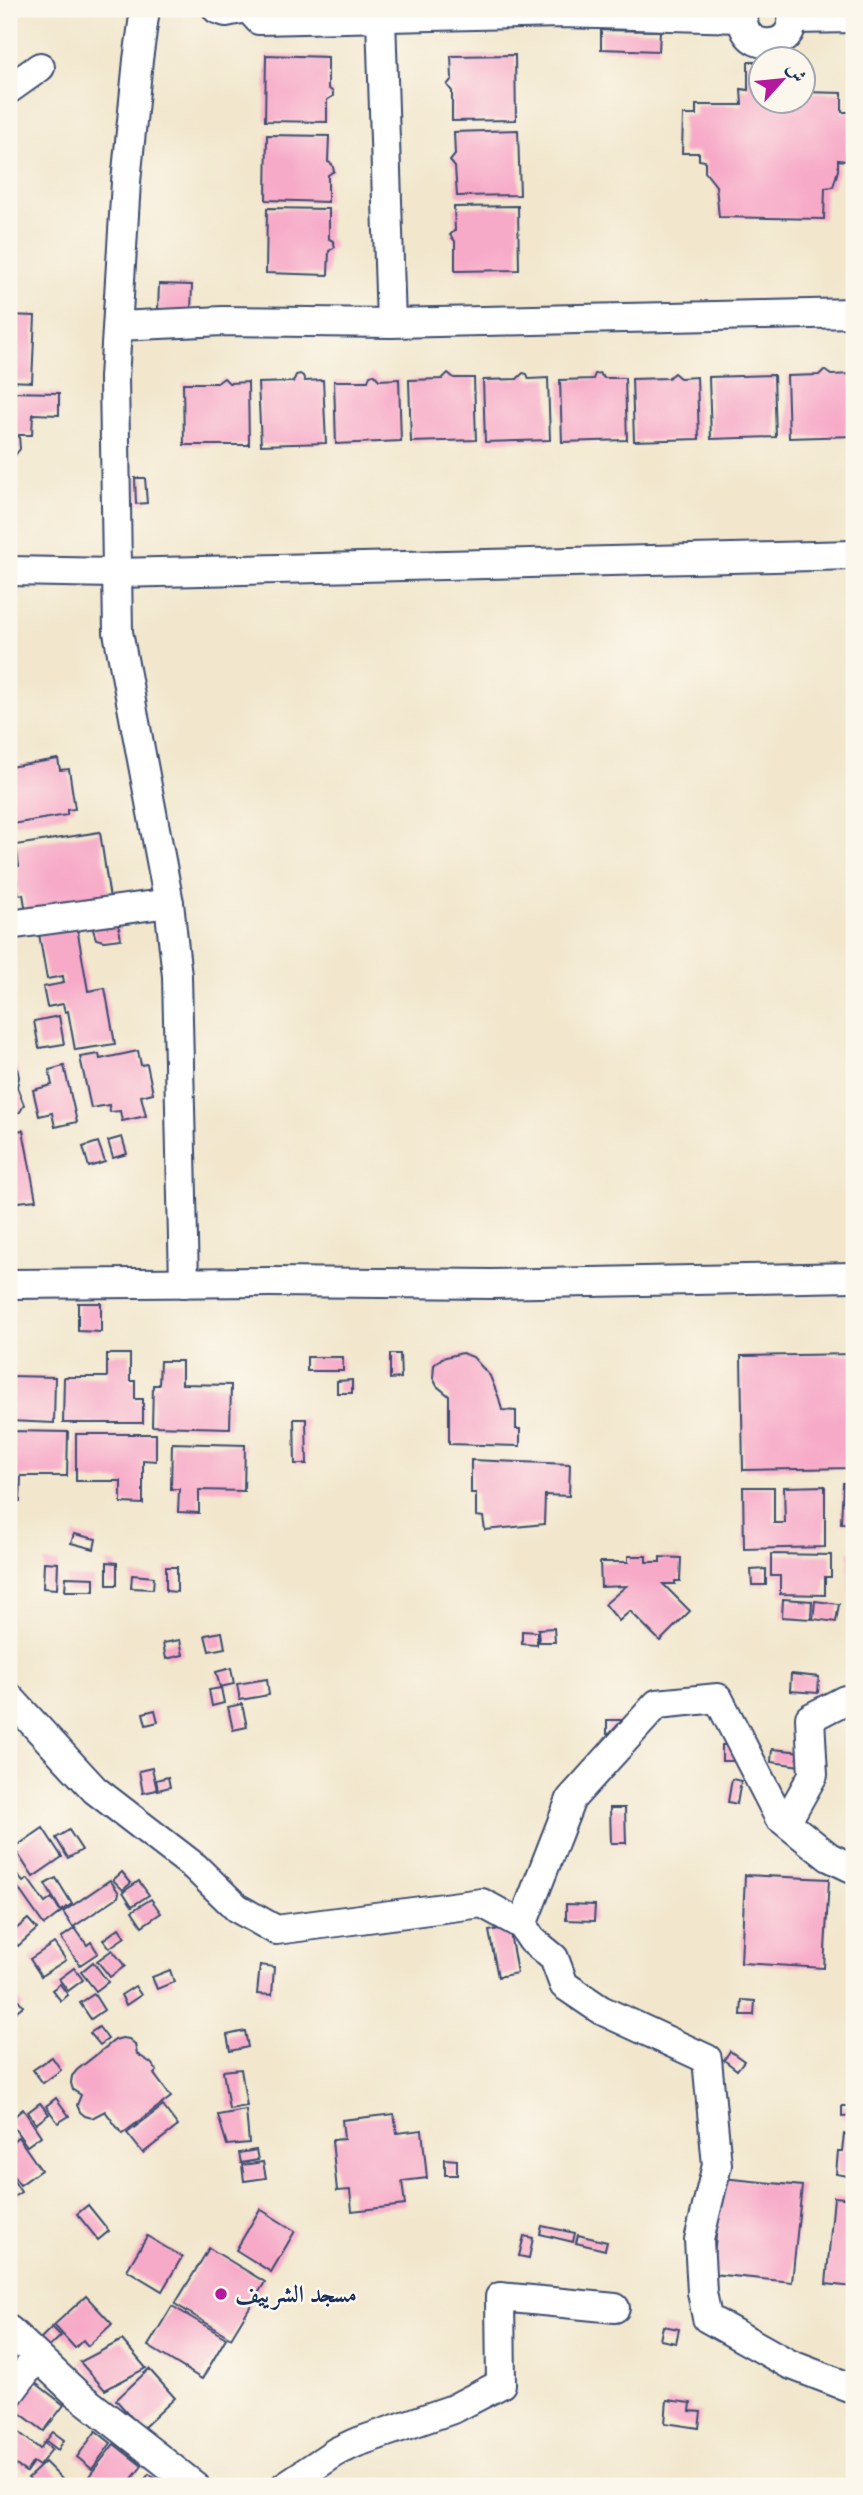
<svg xmlns="http://www.w3.org/2000/svg" width="863" height="2495" font-family="'EB Garamond',Amiri,serif">
	<rect width="100%" height="100%" fill="#fbf7ec"/>
	<filter id="ink" filterUnits="userSpaceOnUse"><feTurbulence type="fractalNoise" baseFrequency=".0143" numOctaves="2"/><feDisplacementMap in="SourceGraphic" scale="14" xChannelSelector="R" yChannelSelector="G"/><feConvolveMatrix kernelMatrix="1 2 1 2 8 2 1 2 1" color-interpolation-filters="sRGB"/></filter>
	<filter id="wash" filterUnits="userSpaceOnUse"><feTurbulence type="fractalNoise" baseFrequency=".00686" numOctaves="4" result="noise"/><feDisplacementMap in="SourceGraphic" scale="28" xChannelSelector="R" yChannelSelector="G"/><feGaussianBlur stdDeviation="1.57" result="paint"/><feColorMatrix in="noise" values="0 0 0 0 0 0 0 0 0 0 0 0 0 0 0 0 0 1.4 0 .05"/><feComposite in="paint" operator="in"/></filter>
	<g filter="url(#wash)">
		<rect width="100%" height="100%" fill="#f2e7cd"/>
		<g id="blocks">
			<g fill="#f7aac8">
				<path d="M601 30 660 31 659 51 601 49Z"/>
				<path d="M266 55 328 57V88L333 92V96L327 100V122L265 121Z"/>
				<path d="M515 55 516 120 452 121V91L447 85 452 79 451 56Z"/>
				<path d="M748 62H762V102H804V92L842 93V112H854V152L846 153V161L838 160V170L833 187 825 188 824 219 719 217 716 186 705 172V161L699 160V153H682L683 115H696V105H742L741 89 748 90Z"/>
				<path d="M518 130 520 195 457 196 455 167 450 161 455 155 454 132Z"/>
				<path d="M267 135 329 136 328 162 332 164 334 171 328 175V202L266 200Z"/>
				<path d="M518 206 519 270 455 271V241L450 235 455 230 454 207Z"/>
				<path d="M267 208 329 209V239L333 241 335 247 329 251 328 275 266 273Z"/>
				<path d="M159 284 192 285 191 312 158 310Z"/>
				<path d="M9 315 35 316 32 382 9 381Z"/>
				<path d="M824 370 831 375 852 374 854 436 789 438 787 376 819 375Z"/>
				<path d="M448 373 454 378H474L476 440 411 442 409 380 442 379Z"/>
				<path d="M523 373 527 374 529 379 548 378 550 440 485 442 483 380 517 379Z"/>
				<path d="M599 373 604 378H625L627 440 562 442 560 380 593 379 595 374Z"/>
				<path d="M674 373 680 378 697 377 699 439 634 441 632 379 668 378Z"/>
				<path d="M300 374 303 376 305 381 323 380 326 443 261 445 258 383 293 382 296 375Z"/>
				<path d="M374 374 379 380 399 379 401 441 336 444 334 381H368L370 375Z"/>
				<path d="M774 375 776 437 711 439 709 377Z"/>
				<path d="M224 378 229 383 248 382 249 445H184L183 383H217Z"/>
				<path d="M9 392 59 393V415L33 414 32 435H19L20 449 12 459H9Z"/>
				<path d="M135 478H145L147 503 136 504Z"/>
				<path d="M58 759 60 770 69 769 75 809 67 810V815L12 824 11 813H9V767Z"/>
				<path d="M100 832 110 899 26 912 23 894 19 895 14 867 19 866 16 845Z"/>
				<path d="M116 913 121 939 104 941 96 939 89 917Z"/>
				<path d="M77 928 88 991 105 988 115 1044 75 1050 68 1011 65 1012 63 1004 47 1007 43 987 64 983 63 976 47 979 39 934Z"/>
				<path d="M59 1016 64 1044 39 1048 34 1021Z"/>
				<path d="M138 1051 141 1065 147 1064 153 1093 141 1096 146 1116 122 1121 120 1111 110 1112 109 1105 91 1108 80 1057 99 1054 100 1059Z"/>
				<path d="M9 1058 17 1068 19 1077 17 1087 24 1105 20 1112 9 1115Z"/>
				<path d="M64 1066 77 1122 55 1127 52 1113 39 1116 33 1090 52 1085 49 1070Z"/>
				<path d="M23 1130 36 1200 9 1203V1132Z"/>
				<path d="M122 1137 127 1154 113 1158 108 1141Z"/>
				<path d="M98 1142 105 1162 89 1167 83 1147Z"/>
				<path d="M78 1303H101V1332L78 1331Z"/>
				<path d="M462 1353 473 1357 490 1376 499 1398 502 1410 516 1411V1429H520V1446L449 1444V1396L437 1386 433 1378 434 1365 442 1358Z"/>
				<path d="M107 1354H130V1381H135V1399H143V1423H63L64 1377H107Z"/>
				<path d="M390 1354H400L401 1378 390 1379Z"/>
				<path d="M854 1354V1468L743 1470 741 1356Z"/>
				<rect x="307" y="1357" width="36" height="14"/>
				<path d="M160 1361H182V1384L231 1385 230 1428 152 1426 153 1385H159Z"/>
				<path d="M9 1376 55 1377 54 1423 9 1421Z"/>
				<path d="M352 1380V1393H337V1381Z"/>
				<path d="M294 1419H306L307 1464H295Z"/>
				<path d="M9 1431 68 1432 67 1476H21L20 1502H9Z"/>
				<path d="M76 1434H156V1461L143 1460V1504L121 1503V1481H76Z"/>
				<path d="M172 1443 245 1445 244 1491 199 1490V1513L178 1512 179 1489H171Z"/>
				<path d="M471 1460 570 1464 569 1496 545 1495 544 1524 485 1530 483 1517 476 1516V1493H471Z"/>
				<path d="M843 1483H854V1524L841 1523Z"/>
				<path d="M825 1486V1547L744 1549 743 1487H774V1523H785L784 1487Z"/>
				<path d="M74 1534 96 1539 94 1549 71 1543Z"/>
				<rect x="849" y="1551" width="5" height="41"/>
				<path d="M771 1554 831 1555V1577H825V1595L780 1594V1576H771Z"/>
				<path d="M628 1556H646V1562H660V1557L681 1558 680 1581H675V1584H663L690 1611 660 1641 630 1611 619 1621 605 1604 626 1586 601 1587 600 1562H628Z"/>
				<path d="M44 1562 58 1563 57 1589 43 1588Z"/>
				<path d="M107 1562 117 1563V1585H107Z"/>
				<path d="M166 1567H177V1592L166 1591Z"/>
				<path d="M766 1569V1585H752L751 1570Z"/>
				<path d="M132 1575 154 1577 153 1589 131 1588Z"/>
				<path d="M66 1577 94 1578V1591H65Z"/>
				<path d="M783 1599 812 1601 811 1619 782 1617Z"/>
				<path d="M815 1601 839 1604 836 1622 813 1619Z"/>
				<path d="M554 1628 555 1642H539L538 1629Z"/>
				<path d="M522 1631 537 1632V1645L522 1644Z"/>
				<path d="M222 1632 225 1648 209 1651 205 1635Z"/>
				<path d="M180 1640 183 1655 166 1659 163 1643Z"/>
				<path d="M231 1668 234 1684 220 1687 216 1672Z"/>
				<path d="M791 1674 819 1677 818 1693 790 1691Z"/>
				<path d="M267 1679 269 1695 240 1700 237 1684Z"/>
				<path d="M221 1688 224 1703 212 1706 209 1690Z"/>
				<path d="M242 1704 247 1727 233 1730 228 1707Z"/>
				<path d="M155 1710 158 1722 146 1725 143 1713Z"/>
				<path d="M607 1720H622L623 1733 607 1734Z"/>
				<rect x="722" y="1745" width="15" height="16"/>
				<path d="M772 1749 802 1752 801 1766 771 1762Z"/>
				<path d="M152 1768 157 1790 143 1793 139 1771Z"/>
				<path d="M168 1777 170 1787 158 1790 156 1780Z"/>
				<path d="M732 1779 741 1781 737 1804 728 1802Z"/>
				<path d="M610 1808H625L626 1843H611Z"/>
				<path d="M43 1828 62 1857 33 1877 14 1848Z"/>
				<path d="M69 1830 82 1850 68 1858 56 1838Z"/>
				<path d="M10 1865 23 1882 28 1879 45 1903 52 1898 61 1912 44 1925 9 1875Z"/>
				<path d="M122 1872 131 1883 123 1890 113 1880Z"/>
				<path d="M745 1875 829 1879 824 1968 741 1963Z"/>
				<path d="M56 1878 72 1904 61 1911 45 1884Z"/>
				<path d="M110 1880 119 1893 118 1897 73 1927 63 1912Z"/>
				<path d="M139 1881 149 1895 132 1906 123 1892Z"/>
				<path d="M151 1899 161 1913 142 1926 132 1911Z"/>
				<path d="M566 1904 595 1905 594 1921 566 1920Z"/>
				<path d="M28 1919 37 1929 18 1946 9 1935Z"/>
				<path d="M509 1927 517 1973 498 1977 489 1931Z"/>
				<path d="M75 1928 87 1945 91 1942 98 1953 80 1965 61 1938Z"/>
				<path d="M119 1928 125 1937 109 1948 103 1940Z"/>
				<path d="M54 1943 66 1960 41 1976 30 1959Z"/>
				<path d="M112 1950 125 1966 110 1977 97 1961Z"/>
				<path d="M93 1962 108 1982 96 1991 81 1972Z"/>
				<path d="M260 1965 274 1967 272 1995 257 1994Z"/>
				<path d="M74 1968 83 1980 68 1991 59 1979Z"/>
				<path d="M170 1970 174 1982 157 1989 152 1977Z"/>
				<path d="M60 1984 68 1995 61 2001 52 1990Z"/>
				<path d="M135 1986 141 1995 126 2005 121 1995Z"/>
				<path d="M9 1987 23 2006 9 2017Z"/>
				<path d="M94 1994 104 2010 91 2019 80 2003Z"/>
				<path d="M742 2000 755 2001 754 2015H741Z"/>
				<path d="M99 2027 108 2039 100 2045 90 2033Z"/>
				<path d="M245 2031 248 2047 230 2051 227 2035Z"/>
				<path d="M122 2038 129 2039 135 2044 137 2054 151 2063 157 2071 154 2074 171 2097 122 2134 105 2111 92 2118 85 2116 80 2112 77 2105 81 2095 73 2090 71 2083 72 2076 77 2070 115 2040Z"/>
				<path d="M730 2051 744 2061 737 2070 724 2060Z"/>
				<path d="M52 2057 61 2070 43 2083 33 2070Z"/>
				<path d="M241 2069 247 2106 229 2109 223 2071Z"/>
				<path d="M56 2098 69 2116 58 2123 46 2106Z"/>
				<path d="M40 2103 49 2114 36 2124 28 2112Z"/>
				<path d="M163 2106 178 2126 143 2153 127 2133Z"/>
				<path d="M842 2106H854V2116L842 2117Z"/>
				<path d="M23 2109 41 2136 27 2146 9 2121Z"/>
				<path d="M246 2110 249 2143 227 2145 218 2115Z"/>
				<path d="M394 2114 397 2133 422 2130 427 2178 402 2181 405 2205 352 2211 350 2190 337 2191 332 2140 344 2139 342 2120Z"/>
				<path d="M844 2134 854 2135V2177L836 2174 838 2151H842Z"/>
				<path d="M18 2137 41 2170 20 2185 9 2170V2144Z"/>
				<path d="M256 2150 258 2160 241 2163 239 2153Z"/>
				<path d="M445 2159 457 2160V2175H445Z"/>
				<path d="M263 2162 266 2178 244 2181 242 2165Z"/>
				<path d="M9 2174 21 2192 9 2200Z"/>
				<path d="M722 2178 802 2186 792 2282 712 2274Z"/>
				<path d="M834 2197 854 2199V2287L826 2284Z"/>
				<path d="M88 2205 109 2231 98 2240 77 2214Z"/>
				<path d="M260 2209 295 2231 271 2272 236 2250Z"/>
				<path d="M542 2226 575 2233 573 2242 540 2234Z"/>
				<path d="M578 2235 607 2242 605 2250 576 2243Z"/>
				<path d="M147 2236 182 2257 162 2291 127 2270Z"/>
				<path d="M524 2236 533 2238 529 2258 519 2256Z"/>
				<path d="M209 2248 265 2282 231 2338 175 2304Z"/>
				<path d="M86 2296 112 2324 88 2346 83 2340 75 2348 54 2325Z"/>
				<path d="M172 2306 226 2338 202 2379 148 2346Z"/>
				<path d="M663 2326 679 2329 676 2343 660 2340Z"/>
				<path d="M52 2327 61 2336 46 2350 38 2341Z"/>
				<path d="M122 2340 146 2368 105 2390 80 2362Z"/>
				<path d="M149 2369 175 2398 142 2429 116 2400Z"/>
				<path d="M33 2381 64 2405 44 2431 13 2408Z"/>
				<path d="M667 2400 691 2403 690 2411 701 2412 699 2428 665 2423Z"/>
				<path d="M16 2430 40 2449 44 2443 52 2449 39 2466 33 2462 26 2472 9 2460V2432L12 2435Z"/>
				<path d="M96 2431 111 2443 92 2469 77 2457Z"/>
				<path d="M53 2432 64 2440 58 2450 46 2441Z"/>
				<path d="M114 2444 142 2466 126 2486H94L86 2480Z"/>
				<path d="M45 2462 69 2486H36L28 2478Z"/>
				<path d="M149 2474 166 2486H140Z"/>
			</g>
		</g>
	</g>
	<g filter="url(#ink)">
		<use href="#blocks" fill-opacity="0" stroke="#3b4b6f" stroke-width="2"/>
		<g fill="none" stroke-linecap="round" stroke-linejoin="round">
			<g stroke="#3b4b6f" stroke-width="32">
				<g id="street">
					<path d="M145 9 138 60 126 182 114 378 118 632 169 903 177 976 184 1283"/>
					<path d="M217 9 226 12 241 9"/>
					<path d="M249 9 259 20 561 13 742 18"/>
					<path d="M745 9C731 53 803 56 791 9"/>
					<path d="M381 18 391 323"/>
					<path d="M793 19 854 18"/>
					<path d="M9 89 40 67"/>
					<path d="M118 326 223 321 391 323 854 313"/>
					<path d="M9 571 116 573 854 555"/>
					<path d="M9 925 169 903"/>
					<path d="M9 1284 270 1282 492 1284 854 1277"/>
					<path d="M9 1697 95 1790 195 1867 237 1908 276 1930 482 1903 522 1925 571 1799 657 1704 718 1698 779 1817 829 1857 854 1869"/>
					<path d="M779 1817 787 1821 813 1775 810 1718 845 1700 854 1701"/>
					<path d="M522 1925 532 1940 554 1958 564 1985 601 2010 707 2059 717 2165 699 2240 702 2292 707 2318 789 2364 854 2389"/>
					<path d="M9 2330 76 2393 195 2486"/>
					<path d="M9 2394 36 2358"/>
					<path d="M285 2486 336 2452 355 2443 453 2409 501 2384 500 2297 615 2308"/>
				</g>
			</g>
			<use href="#street" stroke="#fff" stroke-width="28"/>
		</g>
	</g>
	<circle fill="#b5179e" stroke="#fbf7ec" stroke-width="2.5" cx="221" cy="2294" r="7"/>
	<g text-anchor="middle" stroke-width="5" stroke-linejoin="round" paint-order="stroke">
		<g font-size="24" font-weight="bold" fill="#1b2f5e" stroke="#fbf7ec" text-anchor="start">
			<text x="235" y="2302">مسجد الشرييف</text>
		</g>
	</g>
	<rect width="863" height="2495" fill="none" stroke="#fbf7ec" stroke-width="35"/>
	<g transform="translate(782 80) rotate(63)"><circle r="33" fill="#fbf7ec" stroke="#a1a7b3" stroke-width="2"/>
	<path d="M0-5L12 26L0 18L-12 26Z" fill="#b5179e"/>
	<text y="-10" font-size="19" font-weight="bold" text-anchor="middle" fill="#1b2f5e">ش</text>
	</g>
</svg>
